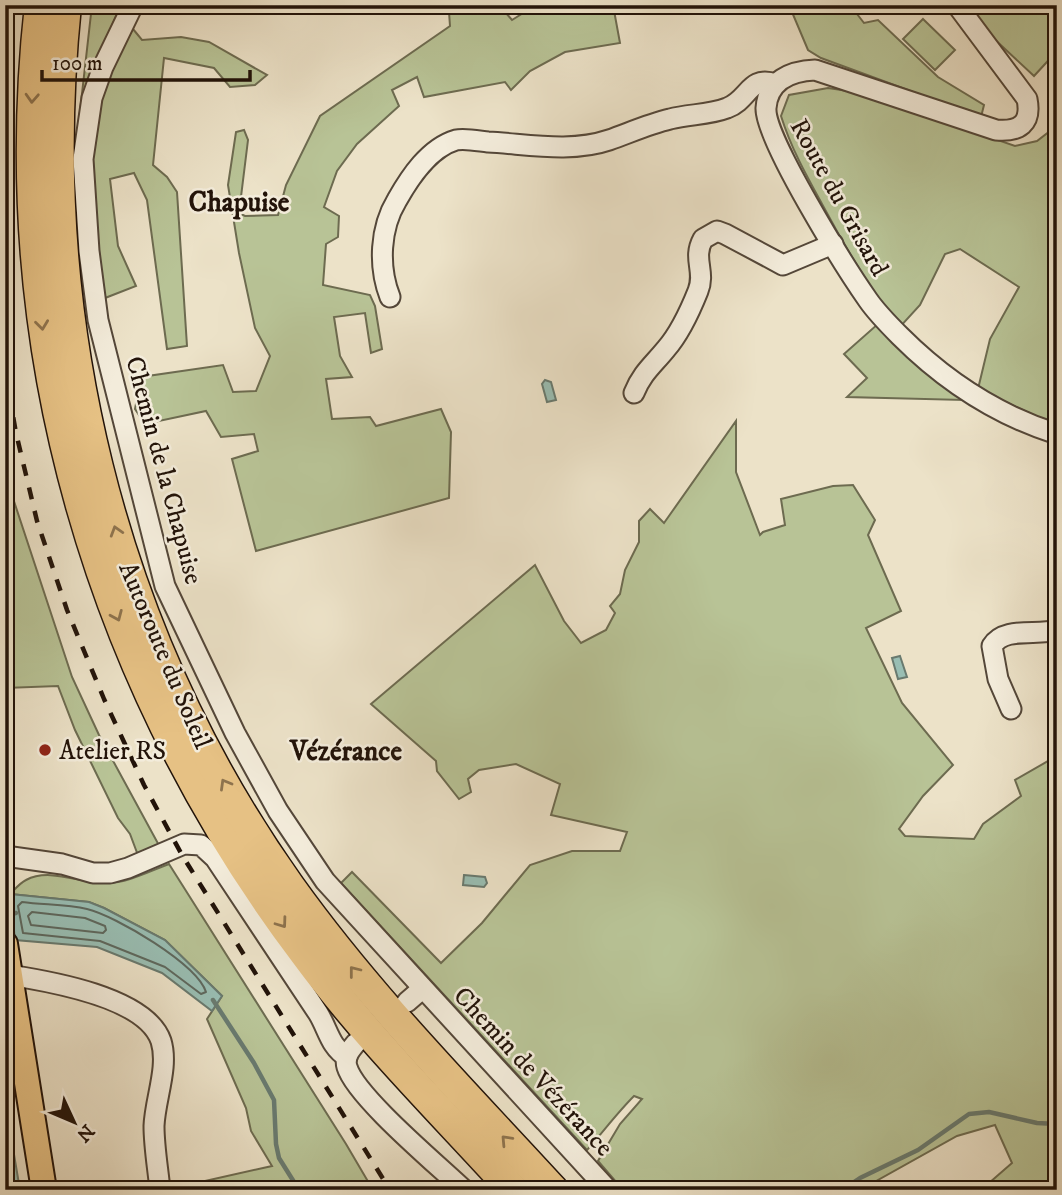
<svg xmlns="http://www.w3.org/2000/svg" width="1062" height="1195" font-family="'IM FELL DW Pica',serif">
	<rect width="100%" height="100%" fill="#ece2c8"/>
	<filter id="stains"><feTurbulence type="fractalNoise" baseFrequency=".00286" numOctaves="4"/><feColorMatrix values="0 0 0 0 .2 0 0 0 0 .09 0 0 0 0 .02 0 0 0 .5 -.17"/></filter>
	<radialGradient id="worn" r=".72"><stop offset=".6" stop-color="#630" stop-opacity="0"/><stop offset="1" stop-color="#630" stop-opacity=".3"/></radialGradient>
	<g fill="#b8c396" stroke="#6d6b50" stroke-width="2">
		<path d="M92 5H121L92 71 78 129Z"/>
		<path d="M485 5H499L512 20 536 5H613L620 43 565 52 530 71 511 90 505 82 424 97 417 77 392 90 399 106 357 144 337 171 324 207 339 216 338 237 326 244 323 285 370 295 375 306 382 349 371 353 365 313 334 317 340 356 352 377 326 379 332 419 370 417 376 426 441 409 451 432 449 498 256 551 232 459 258 451 254 434 221 437 206 411 145 424 135 409 141 377 223 365 233 392 256 391 270 356 255 328 239 253 228 185 236 132 244 130 248 140 239 213 245 216 278 215 286 185 320 116 450 26 449 12Z"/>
		<path d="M789 5H850L864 23 878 20 938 77 984 105 981 117 821 58 808 50Z"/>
		<path d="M968 5H1057V51L1034 76 991 36Z"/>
		<path d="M923 19 955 50 935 70 903 39Z"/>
		<path d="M133 29 142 40 181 37 209 42 267 75 255 85 230 87 214 68 164 58 153 165 167 177 177 192 187 346 167 349 147 200 134 173 110 179 118 246 136 286 105 298C93 222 78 139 111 65 116 53 126 41 133 29Z"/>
		<path d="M828 88 862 93 1015 146 1037 141 1050 131 1057 136V334L1051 354 1057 372V426L978 389 990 339 1019 287 960 249 945 254 920 305 899 328C870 289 845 247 822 204 806 175 791 148 781 116L789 95Z"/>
		<path d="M879 323 925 369 963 400 847 397 867 378 844 354Z"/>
		<path d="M736 421V472L760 535 763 532 785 525 781 499 833 486 853 485 875 520 868 535 901 611 866 628 902 703 953 765 923 796 899 829 905 836 974 839 983 824 1021 796 1015 780 1055 757 1057 758V1190H981L1012 1163 995 1125 957 1136 860 1190H623L598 1161 620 1124 642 1099 634 1096C617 1113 603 1132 587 1150L341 883 352 872 441 963 482 923 530 865 572 851H620L627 832 551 815 560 784 516 764 479 770 468 779 471 792 459 799 437 771 436 761 371 704 535 565 564 621 581 643 606 630 615 613 610 606 620 594 625 570 639 542V521L650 509 664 523Z"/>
		<path d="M5 474 72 677 99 735 161 849 139 858 130 834 118 818 75 730 58 686 5 688Z"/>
		<path d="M169 864 346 1144 373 1190H165L272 1166 251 1131 246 1108 207 1019 222 996 165 940 104 908 89 902 10 894C15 889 20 883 26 880 50 867 82 884 107 883 127 883 150 871 169 864Z"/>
	</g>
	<g fill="#99beb3" stroke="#697a6f" stroke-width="2">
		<path d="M545 380 551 382 556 400 547 402 542 384Z"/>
		<path d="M900 656 907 677 898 679 892 658Z"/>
		<path d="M464 875 485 877 487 883 484 887 463 885Z"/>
		<path d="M10 894 89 902 104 908 165 940 222 996 212 1011 162 973 97 947 15 940Z"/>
		<path d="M5 1101 20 1190H5Z"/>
	</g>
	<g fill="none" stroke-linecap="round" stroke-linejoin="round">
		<g stroke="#5e685e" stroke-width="2">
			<path d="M22 902C43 905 66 904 87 909 116 916 197 964 206 992L201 994 165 967 100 941 23 933 18 906Z"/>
			<path d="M32 912 85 918 105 926 106 930 103 933 31 925 28 916Z"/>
		</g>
		<g stroke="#697a6f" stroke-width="4.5">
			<path d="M5 915 16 913"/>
			<path d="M213 1000 254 1063 274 1100 276 1144 279 1158 299 1190"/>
			<path d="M842 1190 860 1178 918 1150 969 1114 989 1112 1037 1123 1057 1124"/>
		</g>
		<g stroke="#544739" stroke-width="23">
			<g id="minor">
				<path d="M133 5 103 67 92 98 83 159 89 251 98 320 165 586 235 733 278 811 325 881 608 1190"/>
				<path d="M957 5 1027 99C1032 124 1019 132 996 130L815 70C791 71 768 80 766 108 764 138 847 270 868 300 877 313 889 325 900 336 944 380 997 415 1057 434"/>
				<path d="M390 297C378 266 380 228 397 200 410 177 429 148 456 140 465 138 479 141 488 142 527 144 571 153 609 140 629 133 649 124 670 119 689 114 709 115 727 108 749 100 749 75 775 84"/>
				<path d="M634 393C642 373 653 365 666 349 680 333 690 311 698 291 706 271 692 259 703 239L717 231 725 234 783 265 833 244"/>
				<path d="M1011 709 998 679 992 646C1004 626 1037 636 1057 630"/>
				<path d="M5 856 62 864 93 873H110L128 868 184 844 201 845 215 858 318 1013C328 1029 330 1047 347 1057"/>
				<path d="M9 975C48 981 146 997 161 1041 169 1067 155 1099 154 1126 154 1147 158 1169 160 1190"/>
				<path d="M407 1002 422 989"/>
				<path d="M356 1043C350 1050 344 1057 347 1067 356 1097 439 1166 464 1190"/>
			</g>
		</g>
		<g stroke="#221309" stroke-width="28">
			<path id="major" d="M5 944 44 1190"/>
		</g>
		<g stroke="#221309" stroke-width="33">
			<g id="highway">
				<path d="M40 5C2 348 99 681 306 955 368 1039 443 1113 513 1190"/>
				<path d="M66 5C34 315 108 632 290 887 368 996 462 1091 553 1190"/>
			</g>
		</g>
		<use href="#minor" stroke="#f3ecdb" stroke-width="19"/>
		<use href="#major" stroke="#e6c184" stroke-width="24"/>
		<use href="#highway" stroke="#e6c184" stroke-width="30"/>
		<path stroke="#221309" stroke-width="4.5" stroke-dasharray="12 12" stroke-linecap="butt" d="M5 370 16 433 37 521 67 610 104 699 144 785 182 855 390 1190"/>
	</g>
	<defs><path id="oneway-chevron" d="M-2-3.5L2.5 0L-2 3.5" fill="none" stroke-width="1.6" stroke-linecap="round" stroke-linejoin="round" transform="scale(1.75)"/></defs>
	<g stroke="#8e734d">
		<use href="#oneway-chevron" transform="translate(32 98) rotate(93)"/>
		<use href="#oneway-chevron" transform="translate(42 325) rotate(83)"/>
		<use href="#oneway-chevron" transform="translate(116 531) rotate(-107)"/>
		<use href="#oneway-chevron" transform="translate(117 616) rotate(67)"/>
		<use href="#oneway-chevron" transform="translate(225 784) rotate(-120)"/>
		<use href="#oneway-chevron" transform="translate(282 923) rotate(54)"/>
		<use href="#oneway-chevron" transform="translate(354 971) rotate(-128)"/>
		<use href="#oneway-chevron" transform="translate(506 1140) rotate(-133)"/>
	</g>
	<circle fill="#8f2418" stroke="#f3ecdb" stroke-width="2.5" cx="45" cy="750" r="7"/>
	<g text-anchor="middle" stroke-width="5" stroke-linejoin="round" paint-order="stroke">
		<g font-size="26" fill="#221309" stroke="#f3ecdb">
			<text transform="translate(840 197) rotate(61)" y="9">Route du Grisard</text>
			<text transform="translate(165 470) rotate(75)" y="9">Chemin de la Chapuise</text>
			<text transform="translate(166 655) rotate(67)" y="9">Autoroute du Soleil</text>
			<text transform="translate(534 1071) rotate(47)" y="9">Chemin de Vézérance</text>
		</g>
		<g font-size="26" fill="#221309" stroke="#f3ecdb" text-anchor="start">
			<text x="59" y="759">Atelier RS</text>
		</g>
		<g font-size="28" font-weight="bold" fill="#221309" stroke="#f3ecdb">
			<text x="239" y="211">Chapuise</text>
			<text x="346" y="760">Vézérance</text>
		</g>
	</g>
	<rect width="1062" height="1195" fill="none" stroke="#ece2c8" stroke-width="28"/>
	<rect x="7" y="7" width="1048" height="1181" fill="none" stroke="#221309" stroke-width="3.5"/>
	<rect x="14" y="14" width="1034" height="1167" fill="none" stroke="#221309" stroke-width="2"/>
	<g transform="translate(74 1122) rotate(134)" stroke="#f3ecdb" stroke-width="5" paint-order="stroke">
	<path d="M0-5L12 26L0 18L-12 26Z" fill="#221309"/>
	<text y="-10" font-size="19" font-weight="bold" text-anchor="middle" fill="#221309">N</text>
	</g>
	<path d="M42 70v10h208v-10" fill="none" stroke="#221309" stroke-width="3.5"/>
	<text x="52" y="70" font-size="21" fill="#221309" stroke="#f3ecdb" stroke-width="5" paint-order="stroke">100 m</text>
	<rect width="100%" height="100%" filter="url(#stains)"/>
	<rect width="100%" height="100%" fill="url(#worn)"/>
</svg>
